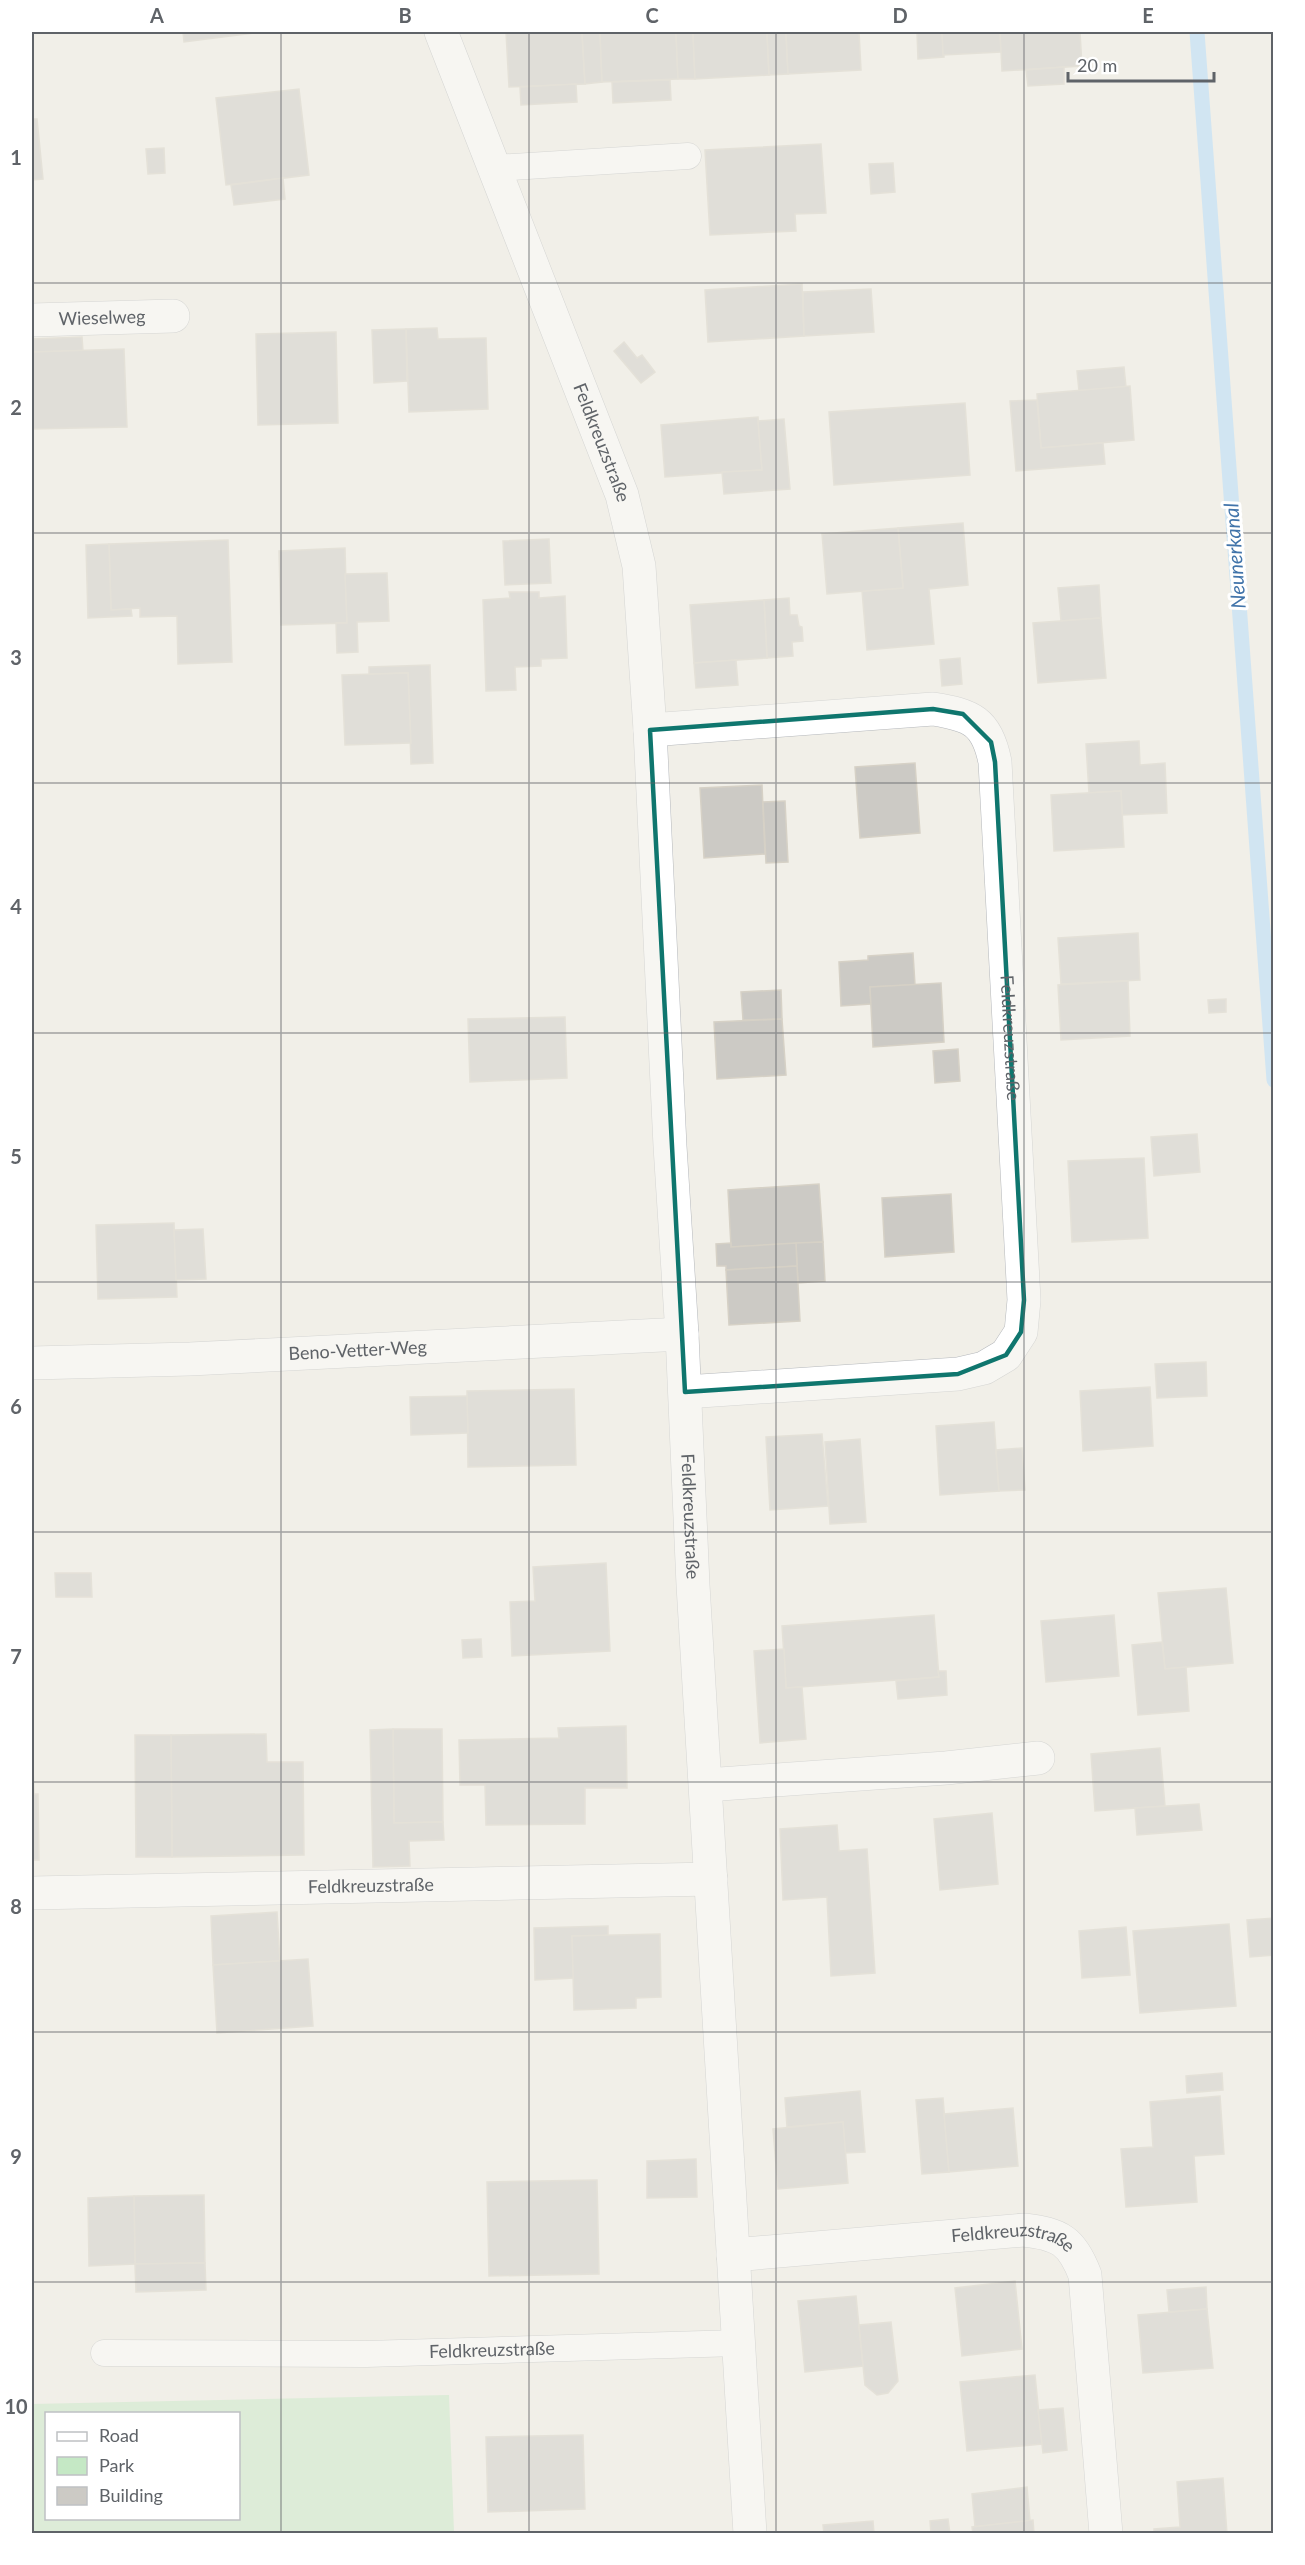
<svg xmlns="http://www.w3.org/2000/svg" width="1305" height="2565" font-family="Lato,sans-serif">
	<rect width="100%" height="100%" fill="#f1efe8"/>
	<path fill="#c5e8c5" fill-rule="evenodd" d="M449 2395 454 2533H32V2404ZM46 2414H238V2518H46Z"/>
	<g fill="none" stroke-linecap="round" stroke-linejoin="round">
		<path stroke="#aadaff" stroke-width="15" d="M1197 32 1274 1080"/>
	</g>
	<g fill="#cccac5" stroke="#d6d1c6" stroke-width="1.5">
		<path d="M183 32H261L184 42Z"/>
		<path d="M506 32H582L585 84 509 87Z"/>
		<path d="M582 32H600L602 82 585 84Z"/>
		<path d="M600 32H676L678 79 602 82Z"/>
		<path d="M676 32H693L695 79H678Z"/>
		<path d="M693 32H767L769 75 695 79Z"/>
		<path d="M767 32H786L788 74 769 75Z"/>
		<path d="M786 32H859L861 70 788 74Z"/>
		<path d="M917 32H942L944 57 918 59Z"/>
		<path d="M942 32H1000L1001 52 943 55Z"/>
		<path d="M1000 32H1080L1082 66 1002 71Z"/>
		<path d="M1064 67V84L1028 86 1026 70Z"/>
		<path d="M670 80 671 100 613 103 612 82Z"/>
		<path d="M576 84 577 102 521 105 520 87Z"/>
		<path d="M299 89 309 175 226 185 216 98Z"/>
		<path d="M32 119H37L43 179 32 180Z"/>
		<path d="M821 144 826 213 795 214 796 231 710 235 705 150Z"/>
		<path d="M164 148 165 173 148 174 146 149Z"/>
		<path d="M893 163 895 192 871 194 869 164Z"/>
		<path d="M283 178 285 199 234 205 231 185Z"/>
		<path d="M802 284 804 336 708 342 705 290Z"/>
		<path d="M871 289 874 332 804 336 803 292Z"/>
		<path d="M437 328 438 339 486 338 488 409 409 412 406 329Z"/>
		<path d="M406 329 407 381 374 383 372 330Z"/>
		<path d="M336 332 338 423 258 425 256 334Z"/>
		<path d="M82 337 83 351 32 352V339Z"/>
		<path d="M624 342 637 358 642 355 655 372 641 383 614 351Z"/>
		<path d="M124 349 127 427 32 429V352Z"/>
		<path d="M1124 367 1126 387 1079 391 1077 371Z"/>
		<path d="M1130 386 1134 440 1041 448 1037 394Z"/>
		<path d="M1037 400 1041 448 1103 443 1105 464 1016 471 1010 401Z"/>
		<path d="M965 403 970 475 834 485 829 412Z"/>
		<path d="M758 417 762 470 665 477 661 425Z"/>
		<path d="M784 419 790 489 724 494 722 472 762 470 758 421Z"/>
		<path d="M963 523 968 585 929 589 934 644 867 650 862 591 903 588 898 528Z"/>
		<path d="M898 528 903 588 827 594 822 534Z"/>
		<path d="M549 539 551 583 505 585 503 541Z"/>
		<path d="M228 540 232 662 178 664 177 616 140 617V608L111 610 109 544Z"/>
		<path d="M109 544 111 610 131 609 132 616 88 618 86 545Z"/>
		<path d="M345 548 347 623 281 625 279 551Z"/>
		<path d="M387 573 389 621 357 622 358 652 337 653 336 623H347L345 574Z"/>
		<path d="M1099 585 1101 618 1061 621 1058 588Z"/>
		<path d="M509 592H539V598L565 596 567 658 541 659V666L515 667 516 690 486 691 483 600 510 598Z"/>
		<path d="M789 598 790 615H797L799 626 802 627 803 641 792 642 793 656 767 658 764 600Z"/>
		<path d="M764 600 767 658 694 663 690 605Z"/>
		<path d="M1101 618 1106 678 1038 683 1033 623Z"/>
		<path d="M960 658 962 684 942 686 940 660Z"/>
		<path d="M736 660 738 685 696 688 694 663Z"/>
		<path d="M430 665 433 763 411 764 408 673 369 674V667Z"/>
		<path d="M408 673 411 743 345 745 342 675Z"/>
		<path d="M1139 741 1140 765 1165 763 1167 813 1122 815 1121 791 1089 793 1086 744Z"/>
		<path d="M915 763 920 833 860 838 855 767Z"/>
		<path d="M762 785 765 854 704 858 700 788Z"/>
		<path d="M1121 791 1124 847 1054 851 1051 795Z"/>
		<path d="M785 801 788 862 766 863 763 802Z"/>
		<path d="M1138 933 1140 980 1061 984 1058 938Z"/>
		<path d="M913 953 915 985 870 987 871 1004 841 1006 839 962 868 960V956Z"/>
		<path d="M1128 981 1130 1036 1061 1040 1058 985Z"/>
		<path d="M941 983 944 1042 873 1047 870 987Z"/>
		<path d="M781 990 782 1019 743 1020 741 992Z"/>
		<path d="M1226 999V1012L1209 1013 1208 1000Z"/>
		<path d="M565 1017 567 1078 470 1082 468 1019Z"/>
		<path d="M782 1019 786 1075 717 1079 714 1022Z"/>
		<path d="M958 1049 960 1081 935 1083 933 1051Z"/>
		<path d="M1197 1134 1200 1172 1154 1176 1151 1137Z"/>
		<path d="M1144 1158 1148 1238 1072 1242 1068 1161Z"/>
		<path d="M819 1184 823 1242 731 1247 728 1190Z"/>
		<path d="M951 1194 954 1252 885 1257 882 1198Z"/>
		<path d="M174 1223 177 1297 98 1299 96 1225Z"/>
		<path d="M203 1229 206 1279 176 1280 174 1230Z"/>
		<path d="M823 1242 825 1281 798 1283 796 1243Z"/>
		<path d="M731 1243V1247L796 1243 797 1266 726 1270V1266H717L716 1244Z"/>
		<path d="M797 1266 800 1321 729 1325 726 1270Z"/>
		<path d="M1206 1362 1207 1396 1157 1398 1155 1364Z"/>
		<path d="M1150 1387 1153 1446 1083 1451 1080 1391Z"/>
		<path d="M574 1389 576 1465 468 1467 467 1391Z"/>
		<path d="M467 1396 468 1433 411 1435 410 1397Z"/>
		<path d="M994 1422 999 1491 940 1495 936 1426Z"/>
		<path d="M822 1434 828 1506 770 1510 766 1437Z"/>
		<path d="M860 1439 866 1522 830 1524 825 1442Z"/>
		<path d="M1022 1448 1025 1490 999 1491 996 1450Z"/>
		<path d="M606 1563 610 1651 512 1656 510 1602 535 1601 533 1567Z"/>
		<path d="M55 1573H91L92 1597H56Z"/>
		<path d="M1226 1588 1233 1663 1165 1669 1158 1593Z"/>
		<path d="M934 1615 939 1677 786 1688 782 1626Z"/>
		<path d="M1114 1615 1119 1676 1046 1682 1041 1621Z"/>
		<path d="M481 1639 482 1657 463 1658 462 1640Z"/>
		<path d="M1162 1642 1165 1669 1186 1667 1189 1711 1138 1715 1132 1645Z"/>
		<path d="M784 1649 786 1688 802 1687 806 1739 760 1743 754 1651Z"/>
		<path d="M938 1671H946L947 1695 898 1699 896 1681 939 1677Z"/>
		<path d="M626 1726 627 1788H585V1824L486 1825 485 1785H460L459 1740 559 1738 558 1728Z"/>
		<path d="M393 1729H442L443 1822 394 1823Z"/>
		<path d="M393 1729 394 1823 443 1822 444 1840 409 1841 410 1866 373 1867 370 1730Z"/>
		<path d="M266 1734 267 1762H303L304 1855 172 1857 171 1735Z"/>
		<path d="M135 1735H171L172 1857H136Z"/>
		<path d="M32 1743 34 1794H32Z"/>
		<path d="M1160 1748 1165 1806 1095 1811 1091 1754Z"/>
		<path d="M32 1794H38L39 1860H32Z"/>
		<path d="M1199 1804 1202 1830 1137 1835 1135 1808Z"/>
		<path d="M992 1813 998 1884 940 1890 934 1819Z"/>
		<path d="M837 1825 839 1851 867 1849 875 1973 831 1976 827 1897 783 1900 780 1829Z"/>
		<path d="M277 1912 280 1961 213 1965 211 1916Z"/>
		<path d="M1274 1918V1955L1250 1957 1247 1920Z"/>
		<path d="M1229 1924 1236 2006 1140 2013 1133 1931Z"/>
		<path d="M608 1926V1936H572L574 1978 535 1980 534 1928Z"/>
		<path d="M1126 1927 1130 1975 1082 1978 1079 1931Z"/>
		<path d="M660 1934 661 1997 636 1998V2008L574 2010 572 1936Z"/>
		<path d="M308 1959 313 2026 217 2033 213 1965Z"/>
		<path d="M1222 2073 1223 2090 1187 2093 1186 2076Z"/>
		<path d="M860 2091 865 2152 845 2153 843 2122 787 2127 785 2098Z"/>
		<path d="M1220 2096 1224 2154 1194 2156 1197 2202 1126 2207 1121 2149 1153 2147 1150 2102Z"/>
		<path d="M943 2098 949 2172 922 2174 916 2100Z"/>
		<path d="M1013 2108 1018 2166 949 2172 944 2114Z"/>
		<path d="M843 2122 848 2183 778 2189 773 2129Z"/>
		<path d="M696 2159 697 2197 647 2198V2161Z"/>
		<path d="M597 2180 599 2274 489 2276 487 2182Z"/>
		<path d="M204 2195 205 2263 135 2264 134 2196Z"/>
		<path d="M134 2196 135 2264 89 2266 88 2198Z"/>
		<path d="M205 2263 206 2290 136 2292 135 2264Z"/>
		<path d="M1015 2281 1022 2349 962 2356 955 2288Z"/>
		<path d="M1206 2287 1207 2309 1169 2312 1167 2290Z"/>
		<path d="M856 2296 863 2366 805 2372 798 2301Z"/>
		<path d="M1207 2309 1213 2368 1143 2373 1138 2315Z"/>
		<path d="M891 2322 898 2381 888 2393 877 2395 865 2385 859 2325Z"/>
		<path d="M1035 2375 1042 2444 967 2451 960 2382Z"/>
		<path d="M1063 2408 1067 2450 1043 2453 1038 2410Z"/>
		<path d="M583 2435 585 2509 488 2512 486 2437Z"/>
		<path d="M1223 2478 1227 2534H1154V2529L1180 2527 1177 2482Z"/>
		<path d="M1027 2487 1030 2521 975 2527 972 2494Z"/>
		<path d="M948 2519 950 2534H931L930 2521Z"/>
		<path d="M1033 2520 1034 2534H973L972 2527Z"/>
		<path d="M873 2521 874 2534H824L823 2525Z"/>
	</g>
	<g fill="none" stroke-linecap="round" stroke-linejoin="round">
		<g stroke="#b5b8bc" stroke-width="27">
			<g id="lane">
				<path d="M495 168 688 156"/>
				<path id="s1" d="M104 2353 366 2354 738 2343"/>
			</g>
		</g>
		<g stroke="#b5b8bc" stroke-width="34">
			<g id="street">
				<path id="s2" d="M441 32 622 495 639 566 650 730 670 1146 682 1334 693 1585 750 2534"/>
				<path id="s3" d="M32 320 173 316"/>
				<path id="s4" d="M650 730 933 709C971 715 987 721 995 762L1024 1300 1021 1332 1006 1355 984 1368 958 1374 685 1392"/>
				<path id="s5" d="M32 1363 190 1359 682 1334"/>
				<path d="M706 1785 946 1768 1038 1758"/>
				<path id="s6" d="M32 1893 711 1879"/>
				<path id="s7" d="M733 2255 1024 2230C1060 2234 1072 2241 1085 2275L1106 2534"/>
			</g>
		</g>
		<use href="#lane" stroke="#fff" stroke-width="26"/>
		<use href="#street" stroke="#fff" stroke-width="33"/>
	</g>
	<path d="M0 0H1305V2565H0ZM933 709 963 714 991 742 995 762 1024 1300 1021 1332 1006 1355 958 1374 685 1392 650 730Z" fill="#f1efe8" fill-opacity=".55" fill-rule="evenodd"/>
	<path fill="none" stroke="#0f766e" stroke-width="4.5" stroke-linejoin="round" d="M933 709 963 714 991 742 995 762 1024 1300 1021 1332 1006 1355 958 1374 685 1392 650 730Z"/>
	<path fill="none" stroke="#5f6368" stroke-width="1.5" stroke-opacity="0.55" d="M281 32V2534M529 32V2534M776 32V2534M1024 32V2534M32 283H1274M32 533H1274M32 783H1274M32 1033H1274M32 1282H1274M32 1532H1274M32 1782H1274M32 2032H1274M32 2282H1274"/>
	<g text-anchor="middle" stroke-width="6" stroke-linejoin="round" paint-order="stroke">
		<g font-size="18" fill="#5f6368" stroke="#fff">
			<text dy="6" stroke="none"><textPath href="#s3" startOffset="70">Wieselweg</textPath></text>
			<text dy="6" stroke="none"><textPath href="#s2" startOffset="441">Feldkreuzstraße</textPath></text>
			<text dy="6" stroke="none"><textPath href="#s4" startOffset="650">Feldkreuzstraße</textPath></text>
			<text dy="6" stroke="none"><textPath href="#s5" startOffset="326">Beno-Vetter-Weg</textPath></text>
			<text dy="6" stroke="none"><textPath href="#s2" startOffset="1522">Feldkreuzstraße</textPath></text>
			<text dy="6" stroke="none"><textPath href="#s6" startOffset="339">Feldkreuzstraße</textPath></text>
			<text dy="6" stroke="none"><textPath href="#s7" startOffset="282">Feldkreuzstraße</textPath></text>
			<text dy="6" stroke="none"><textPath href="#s1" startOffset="388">Feldkreuzstraße</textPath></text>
		</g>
		<g font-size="20" font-style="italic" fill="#4174aa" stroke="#fff">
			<text transform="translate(1235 556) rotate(-94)" y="7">Neunerkanal</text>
		</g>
	</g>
	<rect width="1305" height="2565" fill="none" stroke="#ffffff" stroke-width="66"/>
	<rect x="45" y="2412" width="195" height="108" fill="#ffffff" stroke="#bfc1c3" stroke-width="1.5"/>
	<rect x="57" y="2432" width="30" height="9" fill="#ffffff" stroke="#bfc1c3" stroke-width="1.5"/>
	<text x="99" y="2442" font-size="18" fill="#5f6368">Road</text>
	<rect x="57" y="2457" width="30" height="18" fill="#c5e8c5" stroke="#bfc1c3" stroke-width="1.5"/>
	<text x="99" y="2472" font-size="18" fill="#5f6368">Park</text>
	<rect x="57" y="2487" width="30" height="18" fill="#cccac5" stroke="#bfc1c3" stroke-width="1.5"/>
	<text x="99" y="2502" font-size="18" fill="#5f6368">Building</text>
	<path d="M1068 72v9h146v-9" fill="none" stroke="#5f6368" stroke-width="3"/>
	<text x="1077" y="72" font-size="18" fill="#5f6368" stroke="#ffffff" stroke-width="4.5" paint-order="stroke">20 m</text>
	<rect x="33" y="33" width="1239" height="2499" fill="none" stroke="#5f6368" stroke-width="2"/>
	<g font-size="20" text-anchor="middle" font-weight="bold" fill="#5f6368">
		<text x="157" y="23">A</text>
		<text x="405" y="23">B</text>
		<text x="652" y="23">C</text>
		<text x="900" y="23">D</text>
		<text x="1148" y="23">E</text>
		<text x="16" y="165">1</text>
		<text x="16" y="415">2</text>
		<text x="16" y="665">3</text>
		<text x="16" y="914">4</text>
		<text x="16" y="1164">5</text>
		<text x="16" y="1414">6</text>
		<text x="16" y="1664">7</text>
		<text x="16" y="1914">8</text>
		<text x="16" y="2164">9</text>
		<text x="16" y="2414">10</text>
	</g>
</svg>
